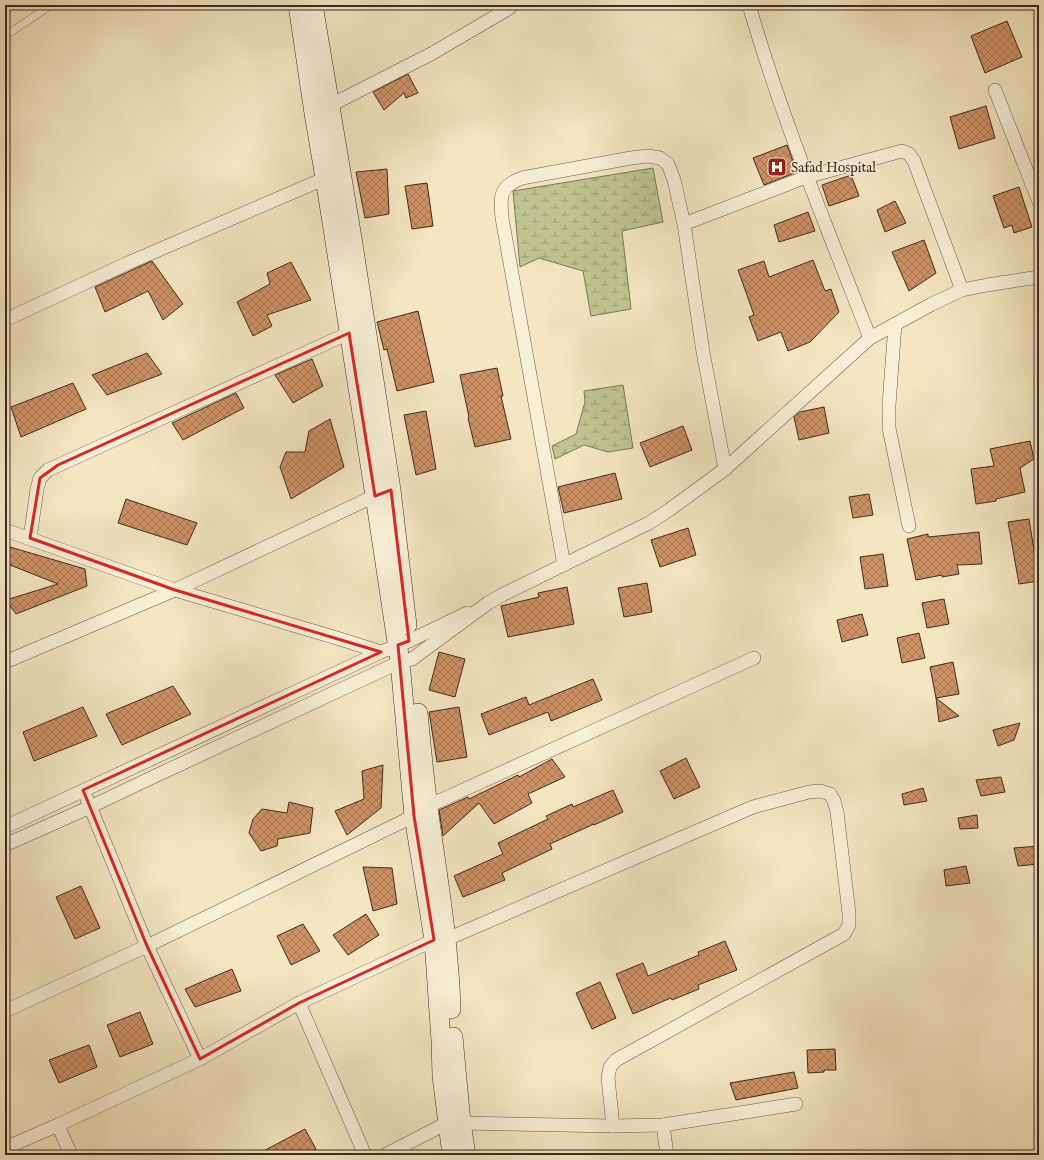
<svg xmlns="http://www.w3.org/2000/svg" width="1044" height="1160" font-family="'IM FELL English',serif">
	<defs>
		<pattern id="wetland-marsh" width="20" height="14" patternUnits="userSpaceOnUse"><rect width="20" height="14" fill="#bec491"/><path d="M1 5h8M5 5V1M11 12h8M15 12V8" fill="none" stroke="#9c9f76"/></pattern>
		<pattern id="building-cross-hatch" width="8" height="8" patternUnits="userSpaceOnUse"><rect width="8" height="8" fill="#ce9165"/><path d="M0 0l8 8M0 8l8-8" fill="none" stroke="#a87753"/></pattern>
	</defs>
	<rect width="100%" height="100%" fill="#f3e6c1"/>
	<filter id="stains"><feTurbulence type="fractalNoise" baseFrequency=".005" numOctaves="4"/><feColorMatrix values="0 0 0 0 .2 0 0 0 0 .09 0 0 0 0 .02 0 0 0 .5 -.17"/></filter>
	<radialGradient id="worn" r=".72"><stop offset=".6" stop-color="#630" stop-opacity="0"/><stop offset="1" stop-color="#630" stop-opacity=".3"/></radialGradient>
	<g fill="url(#wetland-marsh)" stroke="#7e785a">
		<path d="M653 168 663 222 622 231 631 309 591 316 583 271 539 258 520 267 513 191Z"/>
		<path d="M623 385 633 448 608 452 584 445 555 459 552 446 576 434 585 402 584 391Z"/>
	</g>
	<g fill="url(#building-cross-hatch)" stroke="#3d2b24">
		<path d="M1007 21 1022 57 985 73 971 36Z"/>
		<path d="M408 74 418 93 406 98 404 93 384 110 373 92Z"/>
		<path d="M986 106 995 138 959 149 950 117Z"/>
		<path d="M787 145 797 172 764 185 753 158Z"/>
		<path d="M387 169 389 214 365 218 356 172Z"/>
		<path d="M851 175 859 196 829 206 822 185Z"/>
		<path d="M427 183 433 226 412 229 405 186Z"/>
		<path d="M1019 187 1032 227 1014 233 1012 225 1004 228 993 196Z"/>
		<path d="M895 201 906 223 885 232 877 210Z"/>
		<path d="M808 212 815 231 779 242 774 225Z"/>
		<path d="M924 240 936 273 909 291 892 252Z"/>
		<path d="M813 260 825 291 831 289 839 312 810 342 788 351 781 332 758 341 749 317 754 315 738 270 764 261 769 277Z"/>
		<path d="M152 261 183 304 163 320 148 291 105 312 95 287Z"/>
		<path d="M291 262 311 300 267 315 272 326 253 336 237 302 270 284 267 273Z"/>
		<path d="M418 311 434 382 397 391 387 349 384 350 377 322Z"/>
		<path d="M147 353 162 374 107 395 92 375Z"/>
		<path d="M312 359 323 386 293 403 275 375Z"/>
		<path d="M497 368 503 396H501L511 439 475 447 468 418 469 417 460 375Z"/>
		<path d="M73 383 86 409 21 437 11 407Z"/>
		<path d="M236 393 244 408 183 440 172 423Z"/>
		<path d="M824 407 829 433 799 440 794 417 800 412Z"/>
		<path d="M426 411 436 469 416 475 404 415Z"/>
		<path d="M330 419 344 467 291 499 280 467 286 452H305L309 431Z"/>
		<path d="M683 426 692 450 650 467 640 443Z"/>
		<path d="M1030 441 1034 459 1020 468 1025 492 996 499V501L976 504 971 469 994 466 990 449Z"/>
		<path d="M615 473 622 499 564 513 558 487Z"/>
		<path d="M869 494 873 515 853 518 849 497Z"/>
		<path d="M126 499 197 523 187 545 118 523Z"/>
		<path d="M1029 519 1039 581 1019 584 1008 522Z"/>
		<path d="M688 528 696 555 660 567 651 540Z"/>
		<path d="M979 532 982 564 957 565 959 574 942 577V575L916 580 907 539 928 534V537Z"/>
		<path d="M10 547 85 569 87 586 16 614 6 600 58 584 5 563V559Z"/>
		<path d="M883 554 888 586 865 589 860 557Z"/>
		<path d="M647 583 652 612 624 617 618 588Z"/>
		<path d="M567 587 574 624 508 637 501 606 539 597 538 593Z"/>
		<path d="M944 599 949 624 927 628 922 603Z"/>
		<path d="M862 614 868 635 842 642 837 620Z"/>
		<path d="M919 633 925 658 902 663 897 638Z"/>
		<path d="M439 652 465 659 455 697 429 690Z"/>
		<path d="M953 662 959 694 936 698 930 667Z"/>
		<path d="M593 679 602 700 551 721 548 712 489 735 481 714 526 697 529 705Z"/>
		<path d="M173 686 191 714 122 745 106 714Z"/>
		<path d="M936 698 959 716 939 722Z"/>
		<path d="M83 707 97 736 34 761 23 732Z"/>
		<path d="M459 707 467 757 437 762 429 712Z"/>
		<path d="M1020 723 1014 740 998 746 993 730Z"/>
		<path d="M686 758 700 787 674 799 660 771Z"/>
		<path d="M552 759 565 777 528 794 532 803 494 824 479 803 443 836 439 810 468 797 469 799 518 775 519 777Z"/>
		<path d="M383 765 381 808 347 835 335 811 364 799 362 771Z"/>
		<path d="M1001 777 1005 792 981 796 976 780Z"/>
		<path d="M923 788 927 801 904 805 902 794Z"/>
		<path d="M613 790 623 812 594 825V824L550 844 552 849 502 873 505 880 463 897 454 876 503 854 498 843 548 819 546 816 572 804 573 807Z"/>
		<path d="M289 802 313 808 310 833 278 839 277 846 261 851 249 833 253 819 262 809 287 813Z"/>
		<path d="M977 815 978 828 960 829 958 818Z"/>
		<path d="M1039 846V864L1018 866 1014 848Z"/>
		<path d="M966 866 970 883 946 886 944 870Z"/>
		<path d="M363 867 392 868 397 904 373 911Z"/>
		<path d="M81 886 100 928 75 939 56 897Z"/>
		<path d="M366 914 379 935 348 955 333 935Z"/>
		<path d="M303 924 320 951 291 965 277 936Z"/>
		<path d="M725 941 737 970 698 985 699 989 672 1000 671 998 633 1014 616 974 643 963 648 976 699 955 698 952Z"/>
		<path d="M232 969 241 991 195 1007 185 989Z"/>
		<path d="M600 982 616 1018 592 1029 576 993Z"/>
		<path d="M140 1012 153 1044 120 1057 107 1025Z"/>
		<path d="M89 1045 97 1067 59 1083 49 1060Z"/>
		<path d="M835 1049 836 1070H824V1072L808 1073 807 1050Z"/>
		<path d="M794 1072 798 1088 736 1100 730 1083Z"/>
		<path d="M305 1129 316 1149 306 1155H256Z"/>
	</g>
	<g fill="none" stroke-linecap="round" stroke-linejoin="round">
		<g stroke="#6a5a4b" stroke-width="8">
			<path id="service" d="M5 36 51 5"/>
		</g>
		<g stroke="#6a5a4b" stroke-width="14">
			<g id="minor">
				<path d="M749 5C782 119 827 228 870 338"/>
				<path d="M995 90 1039 202"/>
				<path d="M323 109 431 54 508 9 512 5"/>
				<path d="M684 224 806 177 902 151 909 154 914 161 962 290"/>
				<path d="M5 320 128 263 333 175"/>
				<path d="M895 324 889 405V428L909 526"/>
				<path d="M5 530 175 590 340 639 381 652"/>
				<path d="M30 538 37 489 40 478 48 470 349 333"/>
				<path d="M564 565 502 218C500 196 499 187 522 178L631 158 648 156 660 158 668 164 674 180 684 224 703 352 725 469"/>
				<path d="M5 662 175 590 381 493"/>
				<path d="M87 799 147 946 200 1059"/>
				<path d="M428 806 754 658"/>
				<path d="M5 827 381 652 409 641 467 613"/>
				<path d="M5 845 90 807 153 777 400 662 412 659 488 603 502 595 649 523 669 510 725 469 870 338 932 304 962 290 987 285 1039 277"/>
				<path d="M447 939 753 807 809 792 820 791 830 794 834 801 837 812 849 913V925L844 934 616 1060 610 1067 608 1078 613 1126"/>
				<path d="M299 1003 365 1155"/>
				<path d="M5 1011 147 946 414 816"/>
				<path d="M461 1123 613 1126 663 1125 796 1104"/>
				<path d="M58 1125 71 1155"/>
				<path d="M663 1125 667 1155"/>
				<path d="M5 1148 58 1125 200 1059 299 1003 434 940"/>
				<path d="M385 1155 447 1123"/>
			</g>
		</g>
		<g stroke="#3d2b24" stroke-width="20">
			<g id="secondary">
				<path d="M298 5 314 113 325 178 375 496 400 662 414 816 434 940 441 1041 442 1076 452 1155"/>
				<path d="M313 5 352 238 391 490 407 625"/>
				<path d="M418 713C421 745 424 776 428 807 437 874 449 941 451 1009"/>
				<path d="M453 1037 461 1123 466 1155"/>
			</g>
		</g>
		<use href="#service" stroke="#f7efd7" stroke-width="7"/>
		<use href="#minor" stroke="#f7efd7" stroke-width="13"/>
		<use href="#secondary" stroke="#f7efd7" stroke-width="19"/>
	</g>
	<path fill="none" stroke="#d62828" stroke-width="3" stroke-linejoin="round" d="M349 333 375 496 391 490 409 641 398 645 414 816 434 940 299 1003 200 1059 147 946 83 790 381 652 175 590 30 538 40 478 58 465Z"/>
	<defs>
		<g id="hospital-square" transform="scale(1)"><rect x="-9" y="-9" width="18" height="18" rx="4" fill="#8f2418" stroke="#f7efd7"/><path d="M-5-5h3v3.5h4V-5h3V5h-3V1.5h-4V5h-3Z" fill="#fff"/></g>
	</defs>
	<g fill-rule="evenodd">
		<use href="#hospital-square" x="777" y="167"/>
	</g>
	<g text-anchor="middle" stroke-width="3" stroke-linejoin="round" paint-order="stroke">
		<g font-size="14" fill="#3d2b24" stroke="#f7efd7" text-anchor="start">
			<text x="791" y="172">Safad Hospital</text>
		</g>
	</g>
	<rect width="1044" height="1160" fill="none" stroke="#f3e6c1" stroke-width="20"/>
	<rect x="6" y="6" width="1032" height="1148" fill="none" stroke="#3d2b24" stroke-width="2"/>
	<rect x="10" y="10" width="1024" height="1140" fill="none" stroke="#3d2b24"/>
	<rect width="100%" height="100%" filter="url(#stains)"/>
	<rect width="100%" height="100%" fill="url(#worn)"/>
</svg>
